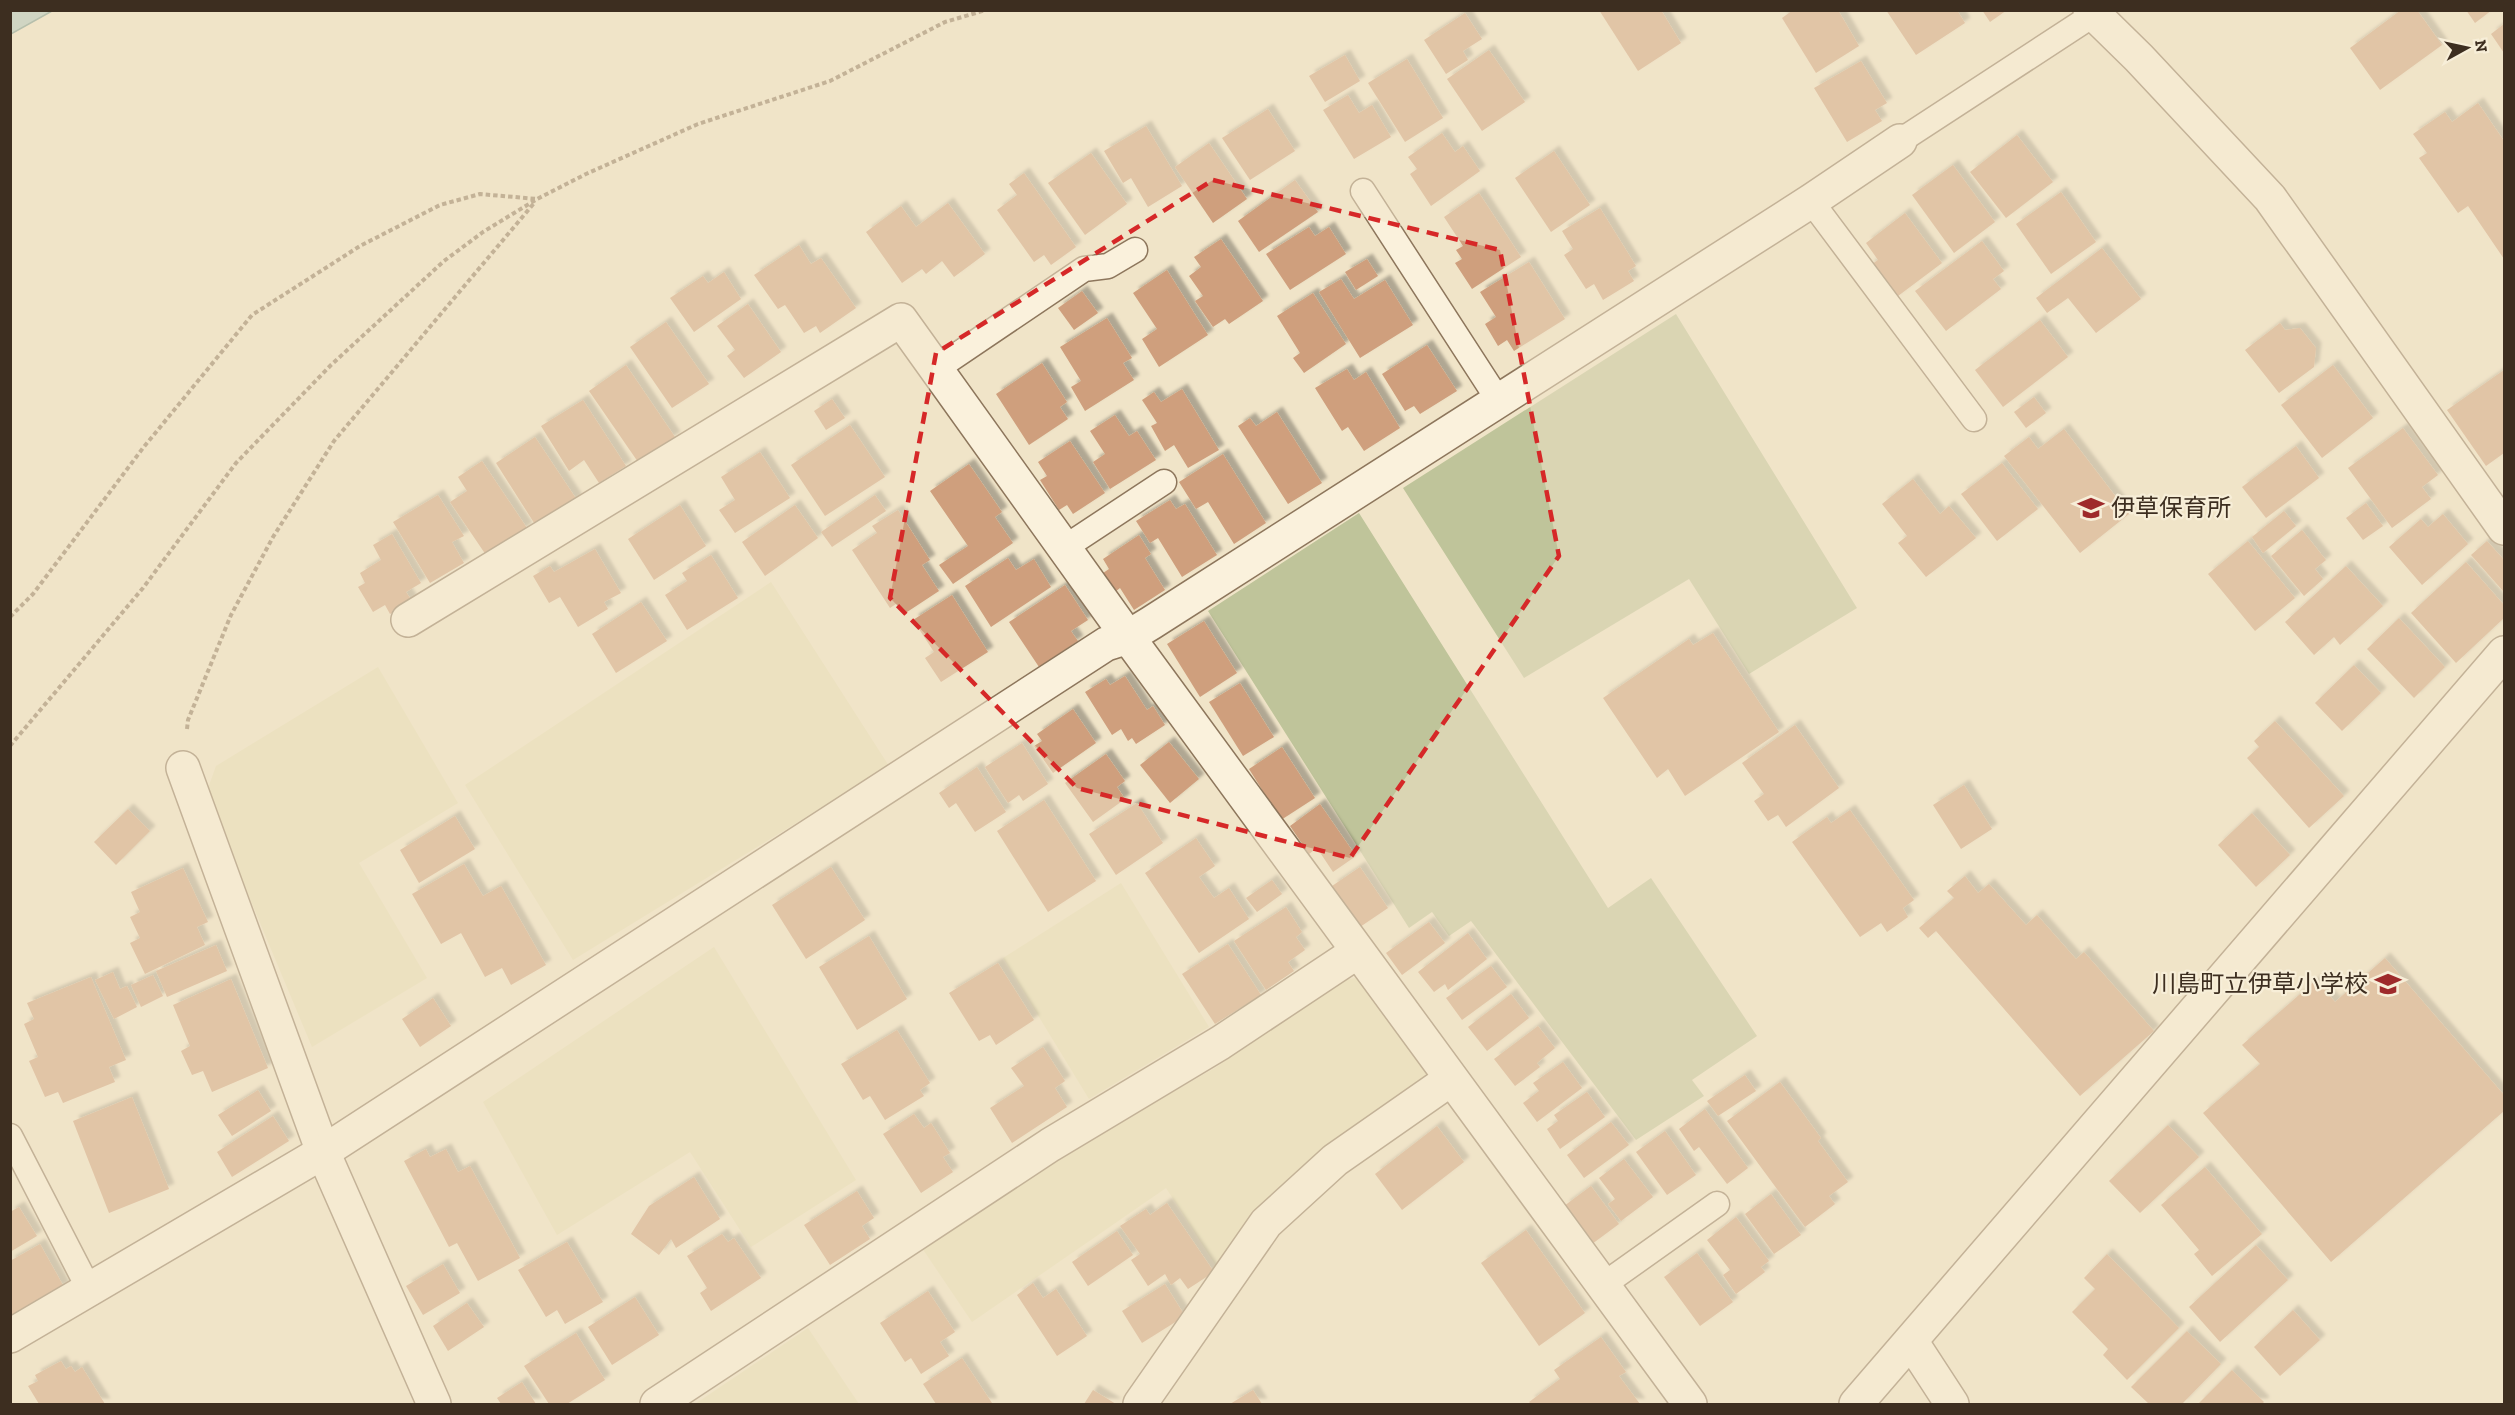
<svg xmlns="http://www.w3.org/2000/svg" width="2515" height="1415" font-family="'Zilla Slab','Noto Sans JP',serif">
	<defs>
		<filter id="shadow"><feDropShadow dx="5.5" dy="-5.5" stdDeviation="1.5" flood-color="#0004"/></filter>
	</defs>
	<rect width="100%" height="100%" fill="#f0e4c8"/>
	<g fill="#e6deb5">
		<path d="M771 582 889 766 573 960 465 785Z"/>
		<path d="M378 667 458 803 359 863 427 978 312 1047 206 794 216 766Z"/>
		<path d="M1121 883 1209 1027 1089 1099 1003 958Z"/>
		<path d="M714 947 856 1180 751 1247 690 1152 557 1235 483 1102Z"/>
		<path d="M1356 978 1430 1075 1255 1213 1216 1266 1166 1188 972 1322 922 1248 1050 1162 1215 1068 1341 980Z"/>
		<path d="M808 1328 859 1404H695Z"/>
	</g>
	<g fill="#bfc49a">
		<path d="M1676 314 1857 608 1749 674 1689 579 1524 678 1403 488Z"/>
		<path d="M1359 513 1608 908 1651 878 1757 1036 1692 1080 1704 1096 1636 1140 1471 921 1449 936 1432 912 1409 928 1208 611Z"/>
	</g>
	<path fill="#a9c4bc" stroke="#6f938a" stroke-width="1.5" d="M11 10H52V11L11 34Z"/>
	<g fill="#cf9f7d" filter="url(#shadow)">
		<path d="M1599 10H1661L1681 43 1638 71Z"/>
		<path d="M1793 10H1838L1859 46 1816 73 1782 18Z"/>
		<path d="M1886 10H1957L1965 23 1916 55Z"/>
		<path d="M1982 10H2007L1990 22Z"/>
		<path d="M2401 10H2417L2442 45 2380 90 2350 48Z"/>
		<path d="M2466 10H2492L2475 23Z"/>
		<path d="M1465 13 1482 39 1463 51 1468 60 1446 74 1424 40Z"/>
		<path d="M2504 24V53L2491 34Z"/>
		<path d="M1489 50 1525 102 1482 131 1447 79Z"/>
		<path d="M1345 55 1360 81 1325 102 1309 76Z"/>
		<path d="M1407 59 1443 118 1405 142 1368 83Z"/>
		<path d="M1861 61 1887 103 1875 110 1882 121 1847 142 1814 88Z"/>
		<path d="M1348 95 1359 113 1372 105 1391 137 1354 159 1323 110Z"/>
		<path d="M2478 103 2504 141V259L2468 206 2458 213 2419 158 2427 153 2413 134 2445 112 2452 122Z"/>
		<path d="M1268 109 1295 151 1250 180 1222 138Z"/>
		<path d="M1146 126 1182 186 1148 207 1131 178 1123 183 1104 151Z"/>
		<path d="M1442 133 1455 152 1463 146 1480 171 1431 206 1410 174 1417 169 1408 157Z"/>
		<path d="M2017 135 2053 182 2006 218 1970 172Z"/>
		<path d="M1209 143 1247 199 1213 223 1175 167Z"/>
		<path d="M1554 151 1590 205 1551 232 1515 178Z"/>
		<path d="M1091 153 1127 204 1085 235 1048 183Z"/>
		<path d="M1953 165 1995 222 1954 253 1912 195Z"/>
		<path d="M1024 173 1076 247 1051 265 1044 255 1034 262 997 210 1017 195 1009 184Z"/>
		<path d="M1295 180 1318 212 1259 252 1238 221Z"/>
		<path d="M2061 192 2096 242 2051 274 2016 224Z"/>
		<path d="M1479 193 1521 257 1472 289 1455 263 1462 259 1456 250 1463 246 1444 217Z"/>
		<path d="M948 203 985 254 954 277 942 261 926 274 922 269 902 283 866 232 901 206 916 227Z"/>
		<path d="M1600 208 1636 266 1628 271 1634 281 1603 300 1594 284 1586 289 1564 255 1573 249 1562 231Z"/>
		<path d="M1905 213 1942 263 1894 299 1869 266 1878 260 1866 243Z"/>
		<path d="M1309 227 1315 236 1329 227 1346 254 1290 290 1266 254Z"/>
		<path d="M1221 239 1263 301 1229 324 1225 319 1213 327 1195 301 1203 296 1189 276 1201 267 1194 257Z"/>
		<path d="M1982 241 2004 271 1993 279 2001 289 1946 331 1915 291Z"/>
		<path d="M799 245 811 264 821 258 856 308 820 333 816 326 804 333 785 305 778 309 754 275Z"/>
		<path d="M2102 248 2141 299 2096 333 2068 298 2047 313 2036 298Z"/>
		<path d="M1367 259 1378 276 1356 290 1345 272Z"/>
		<path d="M1529 262 1565 319 1514 351 1507 340 1498 346 1485 324 1496 317 1480 292Z"/>
		<path d="M1167 270 1208 335 1159 367 1142 339 1157 329 1133 293Z"/>
		<path d="M724 272 741 299 694 332 670 298 703 276 708 283Z"/>
		<path d="M1341 279 1354 299 1385 280 1413 325 1360 358 1319 292Z"/>
		<path d="M1082 291 1098 313 1074 330 1058 308Z"/>
		<path d="M1313 293 1346 344 1304 373 1293 358 1300 353 1277 316Z"/>
		<path d="M748 304 781 352 744 378 727 356 735 350 717 326Z"/>
		<path d="M1107 318 1132 358 1123 363 1134 380 1085 411 1071 387 1081 381 1060 347Z"/>
		<path d="M2040 320 2068 357 2003 407 1975 370Z"/>
		<path d="M666 322 709 384 672 408 630 347Z"/>
		<path d="M2280 323 2285 330 2300 328 2316 348 2314 367 2279 393 2245 350Z"/>
		<path d="M1427 345 1457 391 1420 414 1414 406 1405 411 1382 374Z"/>
		<path d="M1042 363 1067 402 1060 407 1068 419 1029 445 996 394Z"/>
		<path d="M626 365 675 437 638 462 589 391Z"/>
		<path d="M2333 365 2373 418 2322 458 2281 405Z"/>
		<path d="M1347 369 1354 380 1366 372 1400 428 1364 451 1348 427 1342 431 1315 388Z"/>
		<path d="M2504 370V453L2486 466 2447 410Z"/>
		<path d="M1182 389 1219 450 1188 468 1174 445 1165 451 1151 426 1157 423 1142 400 1154 392 1161 402Z"/>
		<path d="M2034 397 2046 413 2026 428 2014 412Z"/>
		<path d="M832 399 845 418 826 430 814 411Z"/>
		<path d="M583 400 626 466 599 483 584 460 569 471 541 426Z"/>
		<path d="M1277 412 1322 483 1288 504 1238 426 1250 418 1256 426Z"/>
		<path d="M1115 415 1129 436 1137 431 1156 460 1110 489 1093 462 1105 454 1090 431Z"/>
		<path d="M850 425 885 477 825 516 791 465Z"/>
		<path d="M2403 428 2438 475 2422 487 2431 499 2392 528 2348 468Z"/>
		<path d="M2064 429 2129 514 2080 553 2004 456 2029 437 2038 449Z"/>
		<path d="M535 437 577 500 536 526 496 463Z"/>
		<path d="M1070 441 1105 493 1073 514 1067 505 1059 510 1040 480 1047 476 1038 462Z"/>
		<path d="M2296 446 2319 478 2266 518 2242 487Z"/>
		<path d="M760 452 790 498 735 533 719 510 735 500 721 477Z"/>
		<path d="M1223 454 1266 523 1234 544 1208 502 1196 509 1179 482Z"/>
		<path d="M482 461 527 528 486 555 450 502 467 491 458 477Z"/>
		<path d="M2002 463 2038 509 1997 541 1961 494Z"/>
		<path d="M969 464 1002 512 995 517 1013 543 953 584 939 565 968 546 930 491Z"/>
		<path d="M1913 479 1940 514 1949 506 1976 538 1926 577 1898 543 1907 536 1882 504Z"/>
		<path d="M438 495 464 536 452 542 464 563 430 583 393 522Z"/>
		<path d="M875 495 886 511 832 547 821 532Z"/>
		<path d="M1170 500 1176 509 1185 504 1217 555 1182 577 1158 538 1150 543 1136 521Z"/>
		<path d="M2366 503 2383 526 2363 540 2346 518Z"/>
		<path d="M680 505 706 546 654 580 628 539Z"/>
		<path d="M795 505 818 538 765 576 742 542Z"/>
		<path d="M898 510 930 560 922 565 939 591 904 614 896 604 890 608 852 550 877 533 872 526Z"/>
		<path d="M2284 511 2296 526 2263 553 2252 537Z"/>
		<path d="M2443 514 2468 544 2422 585 2389 547 2421 519 2428 527Z"/>
		<path d="M2302 530 2326 560 2315 569 2323 579 2304 596 2271 556Z"/>
		<path d="M392 534 421 583 406 592 412 601 390 614 385 605 373 612 358 587 365 583 360 573 381 560 373 545Z"/>
		<path d="M1139 535 1151 554 1145 558 1165 590 1134 610 1120 588 1115 592 1103 573 1109 569 1103 559Z"/>
		<path d="M2248 541 2295 598 2255 631 2208 574Z"/>
		<path d="M2487 541 2504 560 2503 591 2471 555Z"/>
		<path d="M595 549 621 593 604 602 608 609 578 627 560 597 549 603 533 576 550 566 554 572Z"/>
		<path d="M711 555 738 598 687 630 665 595 687 581 682 573Z"/>
		<path d="M1008 558 1016 570 1034 559 1051 587 991 627 965 586Z"/>
		<path d="M2466 562 2504 605V618L2456 663 2411 613Z"/>
		<path d="M2346 566 2383 606 2340 645 2334 637 2314 655 2285 622Z"/>
		<path d="M1065 585 1088 620 1071 631 1078 641 1039 667 1009 622Z"/>
		<path d="M952 595 988 652 941 682 925 658 934 652 913 620Z"/>
		<path d="M641 602 667 641 616 673 592 634Z"/>
		<path d="M2399 618 2445 667 2414 698 2367 649Z"/>
		<path d="M1204 621 1237 673 1200 697 1167 644Z"/>
		<path d="M1713 633 1779 732 1685 796 1668 769 1657 778 1603 698 1689 639 1693 645Z"/>
		<path d="M2354 665 2381 693 2342 731 2315 703Z"/>
		<path d="M1125 676 1147 710 1153 706 1165 725 1136 744 1132 738 1128 741 1121 729 1112 735 1085 692 1106 679 1110 685Z"/>
		<path d="M1240 683 1274 737 1243 756 1209 702Z"/>
		<path d="M1073 709 1096 743 1053 773 1034 746 1042 741 1037 734Z"/>
		<path d="M2275 721 2344 796 2309 828 2247 758 2259 747 2254 741Z"/>
		<path d="M1795 725 1839 788 1786 827 1778 815 1768 821 1754 801 1764 794 1742 763Z"/>
		<path d="M1169 742 1199 779 1170 803 1140 765Z"/>
		<path d="M1022 743 1048 784 1023 801 1019 795 1008 803 985 767Z"/>
		<path d="M1282 747 1315 798 1281 820 1249 769Z"/>
		<path d="M1106 754 1125 781 1117 787 1125 799 1093 822 1065 783Z"/>
		<path d="M977 767 1006 812 975 832 956 803 949 808 939 793Z"/>
		<path d="M1964 785 1992 829 1961 849 1933 805Z"/>
		<path d="M1044 800 1096 881 1048 912 997 831Z"/>
		<path d="M1137 803 1163 843 1116 875 1089 834Z"/>
		<path d="M1320 804 1356 856 1333 872 1317 848 1309 854 1290 826Z"/>
		<path d="M128 809 150 831 116 865 94 842Z"/>
		<path d="M1850 810 1914 900 1903 908 1908 917 1887 932 1881 923 1860 937 1792 842 1827 817 1831 823Z"/>
		<path d="M2252 813 2290 855 2256 887 2218 845Z"/>
		<path d="M455 816 475 849 419 883 400 850Z"/>
		<path d="M1196 838 1215 866 1199 877 1214 898 1229 888 1249 919 1199 953 1145 873Z"/>
		<path d="M464 864 483 896 501 886 546 965 511 985 502 968 485 977 461 933 441 944 412 894Z"/>
		<path d="M831 867 865 920 806 959 772 905Z"/>
		<path d="M1360 867 1388 908 1360 927 1332 886Z"/>
		<path d="M183 868 208 922 197 927 205 945 145 974 130 943 140 938 130 917 140 912 131 892Z"/>
		<path d="M1965 876 1978 893 1989 884 2026 925 2037 915 2076 959 2084 952 2154 1031 2080 1096 1936 931 1928 938 1919 928 1954 898 1947 891Z"/>
		<path d="M1272 880 1282 894 1257 912 1246 898Z"/>
		<path d="M1286 907 1302 932 1296 937 1305 950 1288 962 1294 971 1266 990 1234 941Z"/>
		<path d="M1429 922 1445 943 1402 975 1386 953Z"/>
		<path d="M1468 933 1487 959 1448 990 1445 984 1434 992 1418 972Z"/>
		<path d="M869 936 907 999 857 1030 819 967Z"/>
		<path d="M1228 944 1261 995 1215 1024 1182 974Z"/>
		<path d="M216 945 227 971 167 997 156 971Z"/>
		<path d="M2385 958 2504 1095V1111L2331 1262 2203 1113 2260 1064 2242 1045 2316 980 2335 1002Z"/>
		<path d="M998 963 1034 1020 996 1045 990 1035 979 1041 949 993Z"/>
		<path d="M1491 966 1507 987 1462 1020 1446 998Z"/>
		<path d="M113 972 120 989 127 986 137 1007 114 1019 95 980Z"/>
		<path d="M153 975 163 996 141 1007 131 985Z"/>
		<path d="M91 977 126 1060 109 1067 115 1082 63 1103 58 1092 45 1097 29 1061 38 1057 24 1024 34 1019 27 1003Z"/>
		<path d="M231 979 268 1068 212 1092 203 1071 192 1075 181 1051 190 1046 173 1005Z"/>
		<path d="M1511 994 1529 1018 1487 1051 1468 1027Z"/>
		<path d="M433 998 451 1026 420 1047 402 1019Z"/>
		<path d="M1538 1026 1555 1048 1537 1063 1540 1067 1515 1086 1494 1059Z"/>
		<path d="M897 1030 930 1083 920 1090 924 1096 885 1120 870 1096 863 1100 841 1064Z"/>
		<path d="M1043 1047 1065 1081 1055 1088 1067 1107 1012 1143 990 1108 1024 1086 1011 1068Z"/>
		<path d="M1563 1062 1582 1088 1537 1122 1523 1103 1539 1091 1533 1083Z"/>
		<path d="M1745 1075 1756 1091 1718 1116 1707 1101Z"/>
		<path d="M1780 1082 1821 1138 1818 1141 1848 1182 1829 1196 1835 1204 1805 1227 1727 1121Z"/>
		<path d="M258 1090 271 1111 232 1136 218 1115Z"/>
		<path d="M1587 1092 1605 1117 1560 1149 1547 1129 1558 1121 1554 1115Z"/>
		<path d="M132 1097 169 1189 109 1213 73 1121Z"/>
		<path d="M1705 1109 1748 1168 1727 1184 1699 1147 1694 1151 1679 1129Z"/>
		<path d="M914 1114 924 1128 931 1123 950 1153 943 1157 953 1172 921 1193 883 1134Z"/>
		<path d="M273 1116 289 1141 232 1177 217 1152Z"/>
		<path d="M1611 1122 1629 1145 1584 1178 1567 1155Z"/>
		<path d="M2168 1125 2199 1157 2140 1213 2109 1181Z"/>
		<path d="M1437 1126 1464 1162 1402 1210 1375 1174Z"/>
		<path d="M1665 1131 1696 1175 1667 1195 1636 1152Z"/>
		<path d="M426 1149 430 1157 446 1149 458 1172 470 1166 520 1258 478 1281 457 1243 449 1247 404 1161Z"/>
		<path d="M1624 1159 1653 1197 1621 1221 1608 1204 1615 1199 1599 1178Z"/>
		<path d="M2205 1167 2262 1234 2212 1276 2194 1254 2199 1250 2161 1205Z"/>
		<path d="M694 1177 720 1219 676 1248 671 1239 659 1255 631 1234 649 1206Z"/>
		<path d="M1591 1186 1619 1224 1592 1244 1564 1206Z"/>
		<path d="M857 1191 874 1218 862 1226 870 1239 830 1265 804 1225Z"/>
		<path d="M1771 1194 1801 1235 1774 1254 1745 1214Z"/>
		<path d="M1167 1203 1214 1272 1188 1289 1180 1278 1171 1285 1165 1274 1148 1286 1131 1260 1140 1254 1120 1226 1146 1209 1150 1215Z"/>
		<path d="M19 1207 37 1236 10 1252V1212Z"/>
		<path d="M1736 1217 1769 1261 1761 1267 1765 1272 1736 1294 1723 1275 1730 1270 1707 1240Z"/>
		<path d="M1526 1230 1585 1313 1539 1346 1481 1263Z"/>
		<path d="M1117 1231 1133 1255 1088 1286 1072 1262Z"/>
		<path d="M722 1234 728 1242 734 1238 761 1278 711 1311 700 1293 707 1288 687 1256Z"/>
		<path d="M567 1242 603 1302 565 1324 557 1310 546 1317 518 1270Z"/>
		<path d="M40 1244 64 1287 10 1317V1261Z"/>
		<path d="M2256 1245 2288 1280 2220 1342 2189 1307Z"/>
		<path d="M1697 1253 1733 1302 1700 1326 1664 1277Z"/>
		<path d="M2107 1254 2179 1328 2127 1380 2103 1355 2108 1349 2072 1312 2095 1289 2084 1278Z"/>
		<path d="M443 1264 460 1293 423 1315 406 1286Z"/>
		<path d="M1033 1283 1043 1298 1056 1289 1087 1336 1057 1356 1017 1295Z"/>
		<path d="M1165 1284 1185 1316 1142 1343 1122 1311Z"/>
		<path d="M928 1291 955 1332 940 1342 949 1356 921 1374 911 1358 905 1362 880 1323Z"/>
		<path d="M635 1297 659 1335 612 1365 588 1327Z"/>
		<path d="M467 1303 484 1327 448 1351 433 1326Z"/>
		<path d="M2293 1310 2320 1340 2280 1376 2254 1347Z"/>
		<path d="M2187 1331 2221 1364 2182 1404H2149L2131 1387Z"/>
		<path d="M576 1333 605 1380 567 1404H549L524 1366Z"/>
		<path d="M1601 1337 1626 1372 1619 1376 1640 1404H1531L1529 1402 1560 1379 1554 1370Z"/>
		<path d="M962 1358 992 1403 990 1404H936L923 1384Z"/>
		<path d="M61 1361 66 1369 71 1366 75 1372 82 1367 105 1404H39L28 1386 38 1381 35 1375Z"/>
		<path d="M2232 1370 2264 1402 2262 1404H2198Z"/>
		<path d="M522 1382 536 1404H501L497 1398Z"/>
		<path d="M1093 1390 1116 1404H1084Z"/>
		<path d="M1253 1390 1262 1404H1230Z"/>
	</g>
	<g fill="none" stroke-linecap="round" stroke-linejoin="round">
		<g stroke="#8d765c" stroke-width="27">
			<g id="service">
				<path d="M1900 141 2093 15"/>
				<path d="M1363 191 1499 401"/>
				<path d="M1811 201 1974 419"/>
				<path d="M936 369 1084 269 1108 266 1135 250"/>
				<path d="M1064 548 1164 482"/>
				<path d="M10 1136 89 1289"/>
				<path d="M1603 1285 1717 1204"/>
			</g>
		</g>
		<g stroke="#8d765c" stroke-width="36">
			<g id="minor">
				<path d="M2090 10 2139 58 2270 198 2504 528"/>
				<path d="M408 620 901 320 1128 637 1690 1404"/>
				<path d="M183 768 323 1152 434 1404"/>
				<path d="M10 1336 323 1152 1106 644 1128 637 1151 623 1811 201 1900 141"/>
				<path d="M1911 1341 1952 1404"/>
				<path d="M657 1404 1050 1145 1220 1043 1357 952"/>
				<path d="M1140 1404 1266 1223 1335 1160 1451 1079"/>
				<path d="M1856 1404 2504 653"/>
			</g>
		</g>
		<g stroke="#8d765c" stroke-width="4" stroke-dasharray="4.5 3" stroke-linecap="butt">
			<path d="M10 617 33 594 143 448 252 315 360 246 440 205 480 194 537 199"/>
			<path d="M187 729 188 720 231 615 273 537 334 441 535 202"/>
			<path d="M10 746 143 588 236 463 331 365 444 261 483 232 537 199 586 174 698 124 830 81 945 22 986 10"/>
		</g>
		<use href="#service" stroke="#faf1dc" stroke-width="24"/>
		<use href="#minor" stroke="#faf1dc" stroke-width="33"/>
	</g>
	<path d="M0 0H2515V1415H0ZM1213 180 1500 250 1559 556 1350 858 1077 788 890 598 936 353Z" fill="#f0e4c8" fill-opacity=".55" fill-rule="evenodd"/>
	<path fill="none" stroke="#d62828" stroke-width="4.5" stroke-dasharray="12 8" stroke-linejoin="round" d="M1213 180 1500 250 1559 556 1350 858 1077 788 890 598 936 353Z"/>
	<defs>
		<g id="school-bare" transform="scale(2.07)"><path d="M0-5L7-2L0 1L-7-2ZM-4 1L0 2.5L4 1V4Q0 6-4 4Z" fill="#9e2a2b" stroke="#f7eed8" stroke-width="2.5" paint-order="stroke"/></g>
	</defs>
	<g fill-rule="evenodd">
		<use href="#school-bare" x="2091" y="508"/>
		<use href="#school-bare" x="2388" y="984"/>
	</g>
	<g text-anchor="middle" stroke-width="4.5" stroke-linejoin="round" paint-order="stroke">
		<g font-size="24" fill="#3d2e20" stroke="#f7eed8" text-anchor="start">
			<text x="2111" y="516">伊草保育所</text>
			<text x="2368" y="992" text-anchor="end">川島町立伊草小学校</text>
		</g>
	</g>
	<rect width="2515" height="1415" fill="none" stroke="#3d2e20" stroke-width="24"/>
	<g transform="translate(2467 48) rotate(82)" stroke="#f7eed8" stroke-width="4.5" paint-order="stroke">
	<path d="M0-4.5L10 22L0 15L-10 22Z" fill="#3d2e20"/>
	<text y="-9" font-size="16" font-weight="bold" text-anchor="middle" fill="#3d2e20">N</text>
	</g>
</svg>
